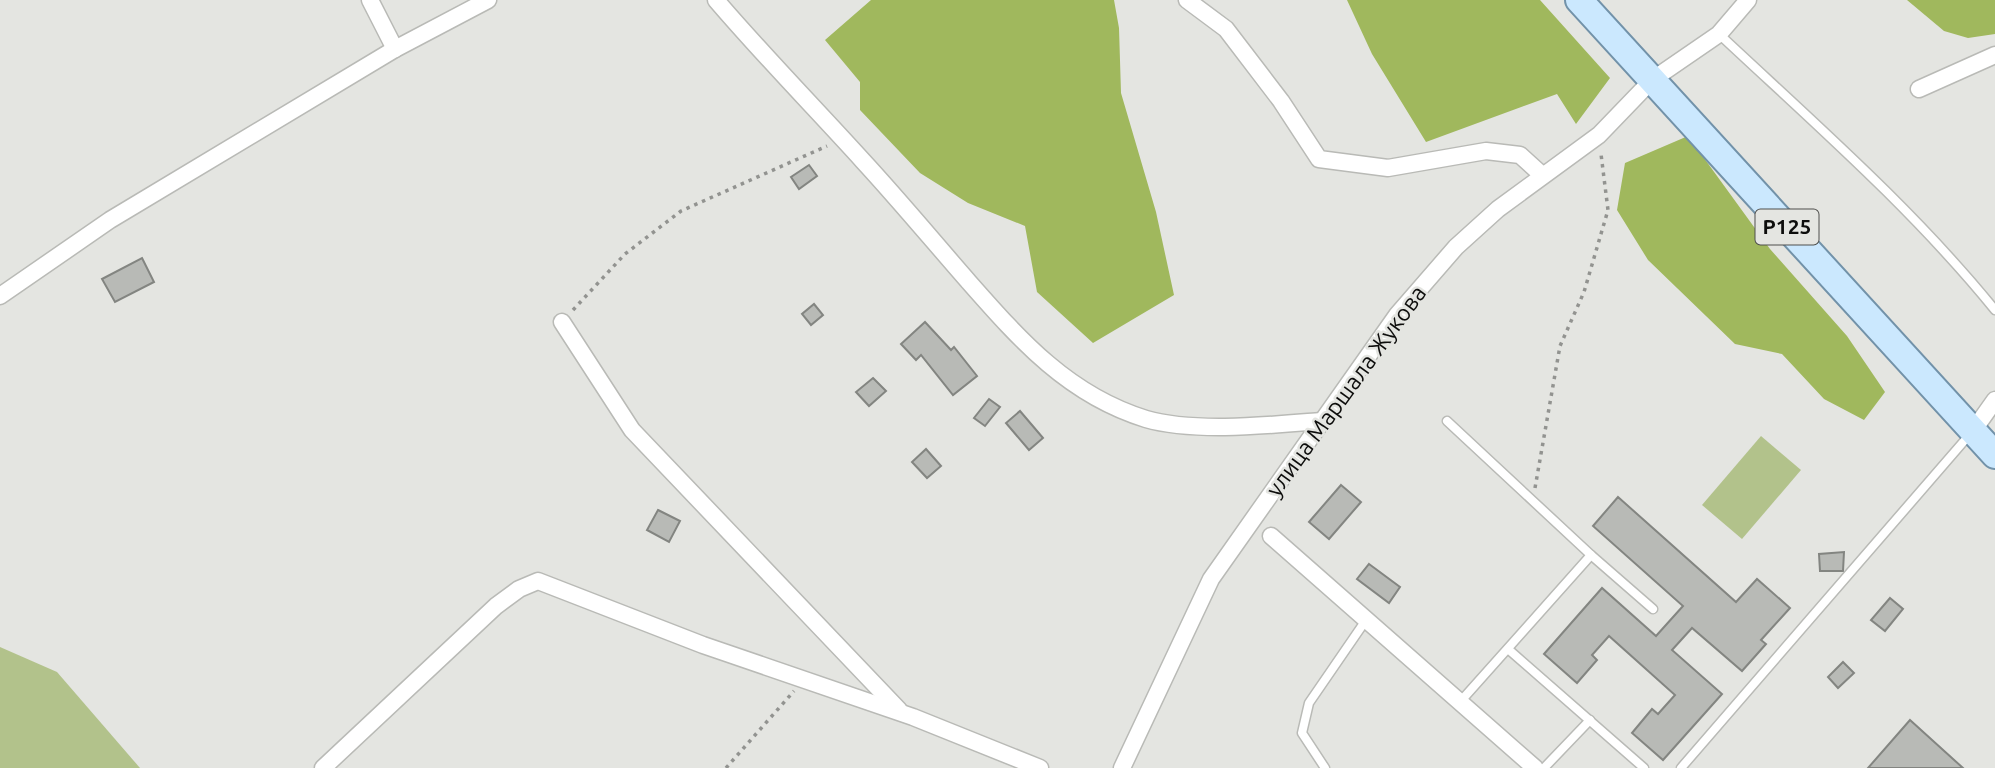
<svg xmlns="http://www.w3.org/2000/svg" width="1995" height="768" font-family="Ubuntu,sans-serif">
	<rect width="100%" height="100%" fill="#e4e5e1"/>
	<g fill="#b2c28b">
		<path d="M1761 436 1801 470 1742 539 1702 505Z"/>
		<path d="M0 647 57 672 140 768H0Z"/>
	</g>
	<g fill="#a0b85d">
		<path d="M871 0H1114L1119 28 1121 93 1156 212 1174 295 1093 343 1037 292 1025 226 968 203 920 173 860 110V82L825 40Z"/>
		<path d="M1347 0H1540L1610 78 1576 124 1557 94 1426 142 1372 54Z"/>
		<path d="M1907 0H1995V34L1968 38 1944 31Z"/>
		<path d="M1688 136 1770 249 1847 336 1885 392 1864 420 1824 399 1782 354 1735 344 1648 260 1617 210 1625 163Z"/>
	</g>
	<g fill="#b8bab6" stroke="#838581" stroke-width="2">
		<path d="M809 165 817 176 799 189 791 177Z"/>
		<path d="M142 258 154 282 115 302 102 279Z"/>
		<path d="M814 304 823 315 811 325 802 314Z"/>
		<path d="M925 322 951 350 954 347 977 376 953 395 921 355 916 360 901 344Z"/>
		<path d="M873 378 886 391 869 406 856 392Z"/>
		<path d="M989 399 1000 407 985 426 974 418Z"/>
		<path d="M1020 411 1043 438 1029 450 1006 423Z"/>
		<path d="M926 449 941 466 927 478 912 462Z"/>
		<path d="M1341 485 1361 502 1329 539 1309 522Z"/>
		<path d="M1618 497 1736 602 1757 579 1790 608 1761 640 1766 644 1742 671 1692 628 1672 650 1722 694 1663 760 1632 733 1652 709 1658 714 1675 695 1609 636 1592 655 1597 660 1577 683 1544 654 1602 588 1656 636 1683 606 1593 526Z"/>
		<path d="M658 510 680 521 669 542 647 530Z"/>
		<path d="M1844 552 1843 571H1820L1819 554Z"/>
		<path d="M1369 564 1400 587 1389 603 1357 579Z"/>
		<path d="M1890 598 1903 609 1885 631 1871 620Z"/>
		<path d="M1843 662 1854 673 1838 688 1828 677Z"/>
		<path d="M1910 720 1963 768H1868Z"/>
	</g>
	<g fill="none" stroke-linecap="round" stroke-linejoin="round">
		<g stroke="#b9bab6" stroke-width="11">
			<g id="service">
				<path d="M1719 34C1814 123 1913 209 1995 310"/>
				<path d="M1447 421 1591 555 1653 609"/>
				<path d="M1508 649 1644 768"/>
				<path d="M1460 702 1591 555"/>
				<path d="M1325 768 1302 733 1309 703 1366 620"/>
				<path d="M1544 768 1590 720"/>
				<path d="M1681 768 1971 433"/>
			</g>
		</g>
		<g stroke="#b9bab6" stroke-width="19">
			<g id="minor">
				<path d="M370 0 395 49"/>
				<path d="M716 0C763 55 814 107 863 161 899 200 933 241 968 281 1020 340 1068 395 1146 419 1194 433 1271 425 1321 421"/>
				<path d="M1187 0 1226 29 1281 101 1319 159 1388 168 1486 151 1520 155 1542 175"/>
				<path d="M1919 89 1995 55"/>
				<path d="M0 296 110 220 395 49 488 0"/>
				<path d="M562 322 632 430 899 710"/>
				<path d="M1973 431 1995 400"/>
				<path d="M1271 536 1535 768"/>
				<path d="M323 768 496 606 519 589 538 581 703 645 913 717 1040 768"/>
				<path d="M1122 768 1211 579 1397 315 1456 247 1498 209 1599 135 1652 80 1719 34 1748 0"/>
			</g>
		</g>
		<g stroke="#7292a9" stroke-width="30">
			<path id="primary" d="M1579 0 1995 455"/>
		</g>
		<g stroke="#929390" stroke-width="3.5" stroke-dasharray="3.5 5" stroke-linecap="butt">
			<path d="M573 310 625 254 681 211 827 146"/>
			<path d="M1535 488 1560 346 1584 292 1608 210 1601 154"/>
			<path d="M726 768 794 691"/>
		</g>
		<use href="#service" stroke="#fff" stroke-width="8"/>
		<use href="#minor" stroke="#fff" stroke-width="16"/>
		<use href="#primary" stroke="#cbe8fe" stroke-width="26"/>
	</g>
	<g text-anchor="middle" stroke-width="5" stroke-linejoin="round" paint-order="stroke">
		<rect fill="#e4e5e1" stroke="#4e4e4c" stroke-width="2" x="1755.5" y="209.5" width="63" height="35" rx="5"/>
		<g font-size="21" font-weight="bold" fill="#0d0d0c">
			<text x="1787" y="234">Р125</text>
		</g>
		<g font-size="23" fill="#0d0d0c" stroke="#e4e5e1">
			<text transform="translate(1346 391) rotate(-54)" y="8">улица Маршала Жукова</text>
		</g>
	</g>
</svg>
